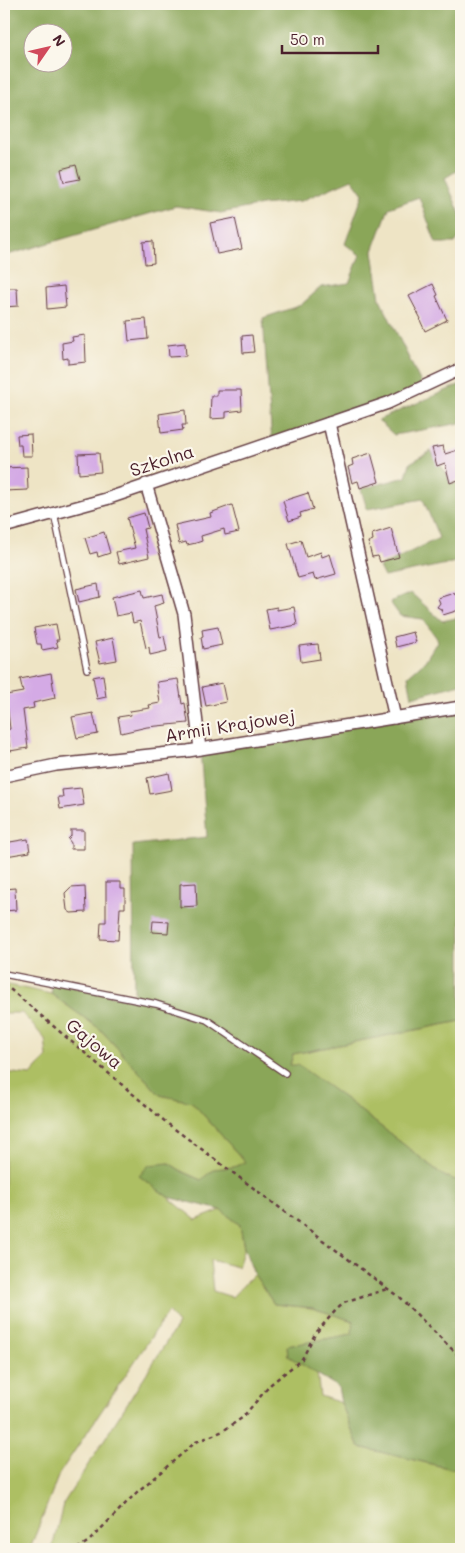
<svg xmlns="http://www.w3.org/2000/svg" width="465" height="1553" font-family="Mali,sans-serif">
	<rect width="100%" height="100%" fill="#fbf7ec"/>
	<filter id="ink" filterUnits="userSpaceOnUse"><feTurbulence type="fractalNoise" baseFrequency=".02" numOctaves="2"/><feDisplacementMap in="SourceGraphic" scale="10" xChannelSelector="R" yChannelSelector="G"/><feConvolveMatrix kernelMatrix="1 2 1 2 8 2 1 2 1" color-interpolation-filters="sRGB"/></filter>
	<filter id="wash" filterUnits="userSpaceOnUse"><feTurbulence type="fractalNoise" baseFrequency=".0096" numOctaves="4" result="noise"/><feDisplacementMap in="SourceGraphic" scale="20" xChannelSelector="R" yChannelSelector="G"/><feGaussianBlur stdDeviation="1.12" result="paint"/><feColorMatrix in="noise" values="0 0 0 0 0 0 0 0 0 0 0 0 0 0 0 0 0 1.4 0 .05"/><feComposite in="paint" operator="in"/></filter>
	<g filter="url(#wash)">
		<rect width="100%" height="100%" fill="#eee4c5"/>
		<g fill="#adbf63" stroke="#7c6f47">
			<path d="M4 984 51 994 100 1029 160 1095 192 1102 245 1162 234 1167 214 1169 201 1180 183 1172 169 1163 140 1176 168 1197 196 1220 221 1210 240 1225 244 1248 238 1267 210 1260 213 1291 232 1297 254 1274 274 1304 313 1308 353 1321V1334L288 1346V1355L317 1372 320 1396 341 1403 359 1447 461 1471V1549H52L63 1504 178 1324 168 1312 59 1474 30 1549H4V1072L31 1075 47 1057 45 1039 22 1013H4Z"/>
			<path d="M461 1021V1182L444 1176 343 1097 290 1065 293 1054Z"/>
		</g>
		<g fill="#8aa659" stroke="#6a6242" fill-rule="evenodd">
			<path d="M4 4H461V168L445 178 461 216V235L455 243H436L419 197 389 208 373 251 380 299 423 387 272 443 263 318 301 305 321 287 349 283 360 255 345 244 363 194 352 179 301 201 262 205 221 213 176 206 4 256ZM32 32H62V62H32Z"/>
			<path d="M461 384V423L394 435 378 420Z"/>
			<path d="M431 451 453 483H461V561L384 577 379 567 439 538 423 499 367 509 361 489 406 477 410 463Z"/>
			<path d="M411 593 442 621 461 617V684L412 697 408 676 425 661 438 640 423 619 400 616 390 602Z"/>
			<path d="M461 707V1021L293 1054 290 1065H298L343 1097 444 1176 461 1182V1471L359 1447 341 1403 338 1387 288 1356 287 1346 352 1334 353 1321 313 1308 274 1304 254 1274 244 1248 240 1225 221 1210 168 1197 139 1176 149 1165 169 1163 183 1172 201 1180 214 1169 234 1167 245 1162 192 1102 160 1095 100 1029 51 994 53 983 134 1000 133 845 207 837 200 749Z"/>
		</g>
		<g id="blocks">
			<g fill="#d4aae5">
				<path d="M76 165 80 179 64 182 61 169Z"/>
				<path d="M235 218 242 249 217 254 210 223Z"/>
				<path d="M153 241 154 263 145 264 143 242Z"/>
				<path d="M433 284 438 295 436 296 447 320 425 331 420 320 421 319 409 296Z"/>
				<path d="M64 286 66 307 47 309 46 288Z"/>
				<path d="M4 288H17L18 306 4 307Z"/>
				<path d="M146 319 148 339 129 341 127 321Z"/>
				<path d="M85 335 86 362 68 364V358L63 359 62 343 73 341 72 337Z"/>
				<path d="M252 335 254 352 243 353 242 336Z"/>
				<path d="M185 343 186 356 169 357 168 345Z"/>
				<path d="M217 390H241L242 410 226 412V418L210 419 211 396H217Z"/>
				<path d="M185 410 186 425H182L183 430 161 433 159 414Z"/>
				<path d="M31 434 32 456H22L21 445H18L17 435Z"/>
				<path d="M443 446 445 454 461 449V479L450 483 445 463 437 466 432 448Z"/>
				<path d="M99 453 101 472 79 474 78 454Z"/>
				<path d="M371 453 379 482 360 488 358 481 352 483 348 467 353 465 352 459Z"/>
				<path d="M27 467 28 490 4 491V468Z"/>
				<path d="M308 493 313 509 300 513 301 517 289 521 283 501Z"/>
				<path d="M232 505 239 532 225 535 224 529 201 536 202 541 196 543 187 545 186 542 179 544 175 525 211 517 210 513Z"/>
				<path d="M144 513 148 528 143 529 149 557 119 564 116 552 135 548 127 518Z"/>
				<path d="M391 528 399 557 380 562 378 556 372 557 368 542 373 540 372 534Z"/>
				<path d="M104 532 110 553 98 557 97 552 90 554 85 538Z"/>
				<path d="M301 540 306 557 321 552 322 557 330 554 336 574 315 580 313 574 298 578 288 544Z"/>
				<path d="M98 584 100 597 79 602 76 589Z"/>
				<path d="M142 590 144 598 162 594 164 603 154 606 160 637 164 636 167 651 150 655 149 647 146 648 140 621 133 623 131 613 116 616 112 597Z"/>
				<path d="M454 593 455 595 461 593V607L459 608V610L443 615 441 609 437 607 440 603 438 598Z"/>
				<path d="M277 607V610L294 607 297 625 270 630 266 609Z"/>
				<path d="M56 624 59 640H56L58 647 42 650 41 644H37L34 628Z"/>
				<path d="M218 627 222 645 203 649 201 637 203 636 202 630Z"/>
				<path d="M413 632 416 642 396 647 394 637Z"/>
				<path d="M113 638 117 660 100 663 95 642Z"/>
				<path d="M318 644 320 659 301 662 299 646Z"/>
				<path d="M51 673 55 698 33 703 34 708 23 710 28 748 10 751 7 730 10 729 6 695 23 692 20 679Z"/>
				<path d="M103 675 106 697 97 699 93 677Z"/>
				<path d="M178 679 182 704 185 703 188 723 147 727 121 733 118 717 131 715 130 711 150 708 149 705 160 703 157 682Z"/>
				<path d="M222 683 226 702 206 706 202 687Z"/>
				<path d="M93 713 98 734 77 738 72 717Z"/>
				<path d="M169 773 172 790 150 794 147 778Z"/>
				<path d="M81 788 84 805 60 809 58 797H63L62 790Z"/>
				<path d="M71 830H84V849H71V843L68 839 71 836Z"/>
				<path d="M28 839 30 852 6 856 4 843Z"/>
				<path d="M106 882H120V889H125V908H120L118 940 100 939 101 922H106Z"/>
				<path d="M196 883 197 906 180 907V884Z"/>
				<path d="M85 886 86 912 71 913 67 910 65 893 71 887Z"/>
				<path d="M15 888 16 910 4 911V889Z"/>
				<path d="M153 921 169 922 168 933 152 932Z"/>
			</g>
		</g>
	</g>
	<g filter="url(#ink)">
		<use href="#blocks" fill-opacity="0" stroke="#633d42" stroke-width="1"/>
		<g fill="none" stroke-linecap="round" stroke-linejoin="round">
			<g stroke="#633d42" stroke-width="8">
				<g id="lane">
					<path d="M54 513 87 669"/>
					<path d="M4 974 156 1004 207 1020 285 1073"/>
				</g>
			</g>
			<g stroke="#633d42" stroke-width="14">
				<g id="street">
					<path d="M329 423 395 718"/>
					<path d="M146 484 184 614 200 749"/>
					<path d="M4 527 106 499 388 403 461 369"/>
					<path d="M4 776 56 765 188 751 461 707"/>
				</g>
			</g>
			<g stroke="#633d42" stroke-width="2.5" stroke-dasharray="4 4" stroke-linecap="butt">
				<path d="M4 984 168 1124 400 1298 461 1358"/>
				<path d="M77 1549 89 1541 137 1492 196 1442 223 1431 242 1418 271 1384 302 1359 315 1334 336 1310 344 1303 387 1289"/>
			</g>
			<use href="#lane" stroke="#fff" stroke-width="5.5"/>
			<use href="#street" stroke="#fff" stroke-width="11"/>
		</g>
	</g>
	<g text-anchor="middle" stroke-width="4.5" stroke-linejoin="round" paint-order="stroke">
		<g font-size="18" fill="#4a1f2b" stroke="#fbf7ec">
			<text transform="translate(162 461) rotate(-18)" y="6">Szkolna</text>
			<text transform="translate(230 726) rotate(-9)" y="6">Armii Krajowej</text>
			<text transform="translate(94 1044) rotate(40)" y="6">Gajowa</text>
		</g>
	</g>
	<rect width="465" height="1553" fill="none" stroke="#fbf7ec" stroke-width="20"/>
	<g transform="translate(48 48) rotate(56)"><circle r="24" fill="#fbf7ec" stroke="#b4a19f"/>
	<path d="M0-4L9 19L0 12L-9 19Z" fill="#d1495b"/>
	<text y="-8" font-size="14" font-weight="bold" text-anchor="middle" fill="#4a1f2b">N</text>
	</g>
	<path d="M282 45v8h96v-8" fill="none" stroke="#4a1f2b" stroke-width="2.5"/>
	<text x="290" y="45" font-size="15" fill="#4a1f2b" stroke="#fbf7ec" stroke-width="4" paint-order="stroke">50 m</text>
</svg>
